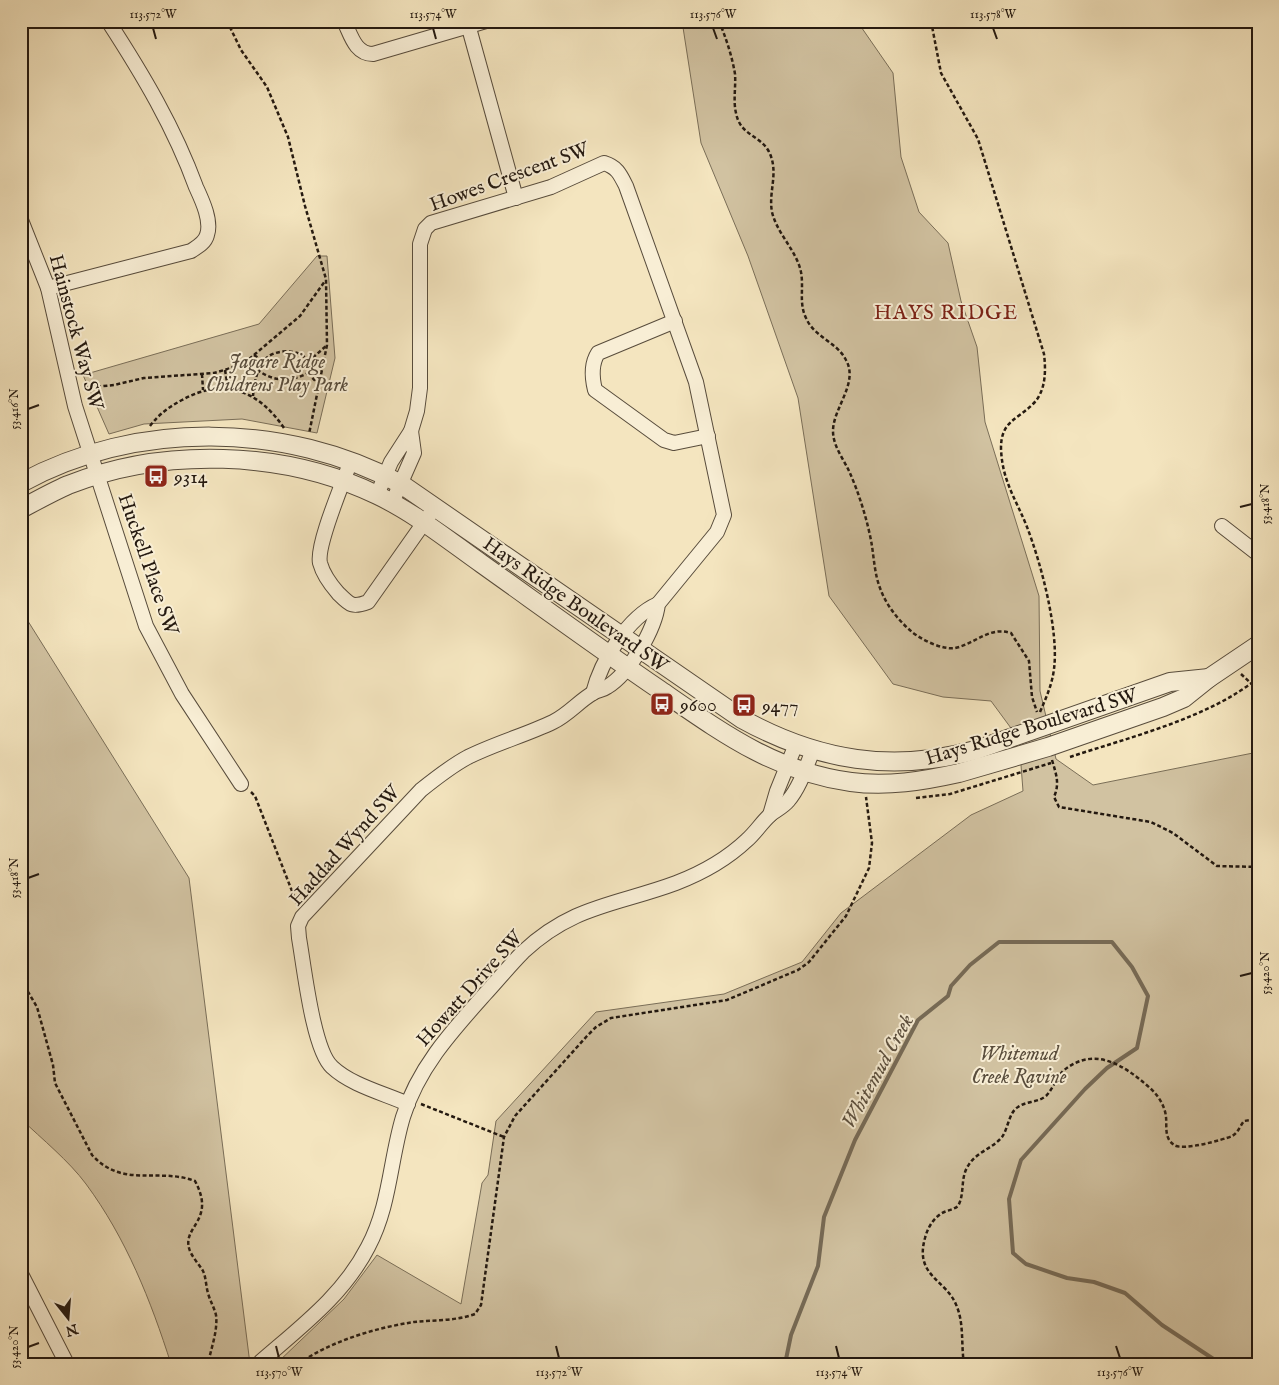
<svg xmlns="http://www.w3.org/2000/svg" width="1279" height="1385" font-family="'IM FELL English',serif">
	<rect width="100%" height="100%" fill="#f4e5bf"/>
	<filter id="stains"><feTurbulence type="fractalNoise" baseFrequency=".004" numOctaves="4"/><feColorMatrix values="0 0 0 0 .2 0 0 0 0 .09 0 0 0 0 .02 0 0 0 .5 -.17"/></filter>
	<radialGradient id="worn" r=".72"><stop offset=".6" stop-color="#630" stop-opacity="0"/><stop offset="1" stop-color="#630" stop-opacity=".3"/></radialGradient>
	<g fill="#d1c2a1" stroke="#7a6e58">
		<path d="M682 21H857L893 73 901 157 919 212 948 243 961 301 977 347 985 422 1039 596 1040 691 1056 759 1093 785 1258 752V1364H276L344 1299 377 1255 461 1304 482 1183 488 1175 496 1121 596 1012 724 994 802 962 841 913 971 815 1023 791 1019 739 991 701 943 697 893 684 829 596 798 398 748 256 701 143Z"/>
		<path d="M317 256H327L335 358 317 433 242 419 144 424 109 434 83 375 259 324Z"/>
		<path d="M21 610 189 878 250 1364H171C151 1301 126 1238 86 1184 69 1161 42 1139 21 1119Z"/>
	</g>
	<g fill="none" stroke-linecap="round" stroke-linejoin="round">
		<path stroke="#766a56" stroke-width="4" d="M785 1364 791 1335 818 1266 824 1217 855 1140 918 1020 948 996 951 986 970 965 999 942H1112L1132 967 1148 996 1137 1048 1107 1068 1085 1089 1021 1160 1009 1199 1013 1253 1026 1264 1067 1278 1094 1282 1125 1293 1162 1325 1221 1364"/>
		<g stroke="#584c3c" stroke-width="16">
			<g id="minor">
				<path d="M344 21C351 35 355 54 373 54L486 21"/>
				<path d="M469 28 516 198"/>
				<path d="M21 220 48 288 75 406 146 626 182 694 241 784"/>
				<path d="M48 288 191 251C197 247 205 243 207 235 212 221 202 200 196 187 174 127 143 75 108 21"/>
				<path d="M675 321 598 353C591 364 592 378 595 390L664 440 674 443 708 436"/>
				<path d="M350 463C343 483 316 545 320 563 323 574 331 585 338 593 350 605 352 608 368 602L435 507"/>
				<path d="M377 495 391 462 411 431 414 453 392 503"/>
				<path d="M1222 526 1258 554"/>
				<path d="M593 693C601 661 628 617 658 604"/>
				<path d="M770 815 777 791 796 744"/>
				<path d="M408 1104C383 1093 351 1085 332 1067 313 1050 304 966 299 938L298 926 302 917 421 790C436 778 451 766 468 757 496 743 526 735 553 722 569 714 579 701 593 693 597 690 603 690 607 687 630 673 655 629 658 604L717 532 724 515 696 382 626 186C620 174 617 167 604 163L551 187 431 223 425 229 420 244V388L417 411 411 431"/>
				<path d="M21 1274 67 1364"/>
				<path d="M258 1364C299 1328 343 1296 368 1247 390 1206 390 1160 403 1117 418 1068 452 1031 485 994 498 980 510 965 523 952 573 905 617 905 676 883 702 873 727 859 747 840 756 832 762 822 771 814 776 810 783 807 788 801 800 787 806 767 813 750"/>
			</g>
		</g>
		<g stroke="#584c3c" stroke-width="20">
			<g id="tertiary">
				<path d="M21 483C137 420 286 422 401 484L742 719C818 761 893 773 976 750L1170 682 1209 678"/>
				<path d="M21 509C36 501 52 492 68 485 163 447 284 450 377 495 415 513 448 540 482 564 541 606 600 649 660 690 721 732 775 772 851 782 887 787 923 781 959 773L1048 747 1163 707 1184 698 1209 678 1258 645"/>
			</g>
		</g>
		<g stroke="#241910" stroke-width="2.5" stroke-dasharray="4 2.5" stroke-linecap="butt">
			<path d="M227 21 241 50 267 87 288 137 305 206 326 279 327 345 309 434"/>
			<path d="M719 21C726 38 732 56 735 74 736 86 733 101 736 113 740 135 759 135 768 150 780 171 768 191 772 212 777 233 794 248 800 268 805 285 798 302 806 318 814 337 837 342 846 360 859 383 833 408 833 431 833 446 843 458 849 471 859 493 868 522 872 546 874 560 875 575 880 588 886 605 898 620 912 632 922 640 942 650 955 648 975 644 989 626 1011 633L1029 661 1032 697 1037 712"/>
			<path d="M931 21 941 73 978 139 1044 354C1046 371 1046 391 1033 404 1017 420 1001 421 1001 448 1002 481 1016 499 1027 527 1041 563 1059 631 1054 669 1052 685 1046 698 1040 712"/>
			<path d="M254 355 263 361"/>
			<path d="M308 362 326 346"/>
			<path d="M225 370 228 388"/>
			<path d="M308 373 319 385"/>
			<path d="M202 374 203 390"/>
			<path d="M84 388 114 385 144 378 214 373 231 368 248 360 300 316 325 281"/>
			<path d="M253 396C254 385 256 372 263 362 273 345 316 348 308 373 291 382 275 382 259 371"/>
			<path d="M150 426C159 414 169 407 182 400 224 377 258 390 284 428"/>
			<path d="M21 528 28 524"/>
			<path d="M1241 674 1258 690"/>
			<path d="M1070 757C1130 737 1209 718 1258 678"/>
			<path d="M1052 760C1056 774 1060 783 1054 797L1059 807 1151 822 1173 833 1217 866 1258 867"/>
			<path d="M251 792 255 796 297 904"/>
			<path d="M916 798 950 794 1051 763"/>
			<path d="M21 980 37 1007 53 1065 55 1083 92 1155C123 1189 158 1167 195 1181 216 1220 183 1226 189 1248 191 1256 199 1264 203 1271 206 1277 206 1287 208 1293 210 1301 214 1307 216 1315 218 1331 211 1348 208 1364"/>
			<path d="M421 1104 504 1137"/>
			<path d="M298 1364C331 1341 375 1328 414 1322 434 1320 456 1321 475 1314L481 1305 504 1137 515 1116 587 1036 596 1027 611 1018 727 1000 798 970 809 962 846 916 869 868 872 843 866 797"/>
			<path d="M964 1364C961 1345 964 1324 957 1307 947 1279 914 1277 925 1238 927 1230 931 1222 938 1216 944 1210 952 1211 958 1206 965 1194 960 1178 968 1166 976 1152 992 1149 1002 1137 1008 1129 1009 1112 1018 1107 1026 1101 1037 1103 1046 1096 1053 1089 1056 1078 1063 1071 1094 1045 1124 1065 1150 1088 1158 1095 1165 1106 1166 1117 1167 1127 1164 1138 1174 1145 1182 1151 1223 1140 1232 1136 1238 1133 1240 1126 1244 1121L1258 1119"/>
		</g>
		<use href="#minor" stroke="#f8eed5" stroke-width="14"/>
		<use href="#tertiary" stroke="#f8eed5" stroke-width="18"/>
	</g>
	<path fill="none" stroke="#241910" stroke-width="2" d="M153 28 156 39M433 28 436 39M713 28 717 39M993 28 997 39M28 409 39 405M1240 507 1252 504M28 878 39 874M1240 976 1252 973M276 1346 279 1358M556 1346 559 1358M836 1346 839 1358M1116 1346 1120 1358M28 1347 39 1343"/>
	<defs>
		<g id="bus-square" transform="scale(1.25)"><rect x="-9" y="-9" width="18" height="18" rx="4" fill="#8f2418" stroke="#f8eed5"/><path d="M-5-6H5V4H4V6H2V4H-2V6H-4V4H-5ZM-3.5-4V0h7V-4ZM-3.5 1.2v1.5H-2V1.2ZM2 1.2v1.5H3.5V1.2Z" fill="#fff"/></g>
	</defs>
	<g fill-rule="evenodd">
		<use href="#bus-square" x="156" y="476"/>
		<use href="#bus-square" x="662" y="704"/>
		<use href="#bus-square" x="744" y="705"/>
	</g>
	<g text-anchor="middle" stroke-width="4" stroke-linejoin="round" paint-order="stroke">
		<g font-size="20" fill="#241910" stroke="#f8eed5">
			<text transform="translate(509 176) rotate(-20)" y="7">Howes Crescent SW</text>
			<text transform="translate(77 332) rotate(75)" y="7">Hainstock Way SW</text>
			<text transform="translate(149 564) rotate(71)" y="7">Huckell Place SW</text>
			<text transform="translate(576 604) rotate(35)" y="7">Hays Ridge Boulevard SW</text>
			<text transform="translate(1031 726) rotate(-17)" y="7">Hays Ridge Boulevard SW</text>
			<text transform="translate(344 845) rotate(-48)" y="7">Haddad Wynd SW</text>
			<text transform="translate(469 988) rotate(-48)" y="7">Howatt Drive SW</text>
		</g>
		<g font-size="20" font-style="italic" fill="#584c3c" stroke="#f8eed5">
			<text x="277" y="368">Jagare Ridge<tspan x="277" dy="23">Childrens Play Park</tspan></text>
			<text x="1019" y="1060">Whitemud<tspan x="1019" dy="23">Creek Ravine</tspan></text>
		</g>
		<g font-size="20" fill="#241910" stroke="#f8eed5" text-anchor="start">
			<text x="174" y="483">9314</text>
			<text x="680" y="711">9600</text>
			<text x="762" y="712">9477</text>
		</g>
		<g font-size="21" letter-spacing="1" fill="#7a1f14" stroke="#f8eed5">
			<text x="946" y="319">HAYS RIDGE</text>
		</g>
		<g font-size="21" font-style="italic" fill="#5b4f3e" stroke="#f8eed5">
			<text transform="translate(877 1071) rotate(-61)" y="7">Whitemud Creek</text>
		</g>
	</g>
	<rect width="1279" height="1385" fill="none" stroke="#f4e5bf" stroke-width="55"/>
	<g transform="translate(68 1318) rotate(163)" stroke="#f8eed5" stroke-width="4" paint-order="stroke">
	<path d="M0-4L9 19L0 12L-9 19Z" fill="#241910"/>
	<text y="-8" font-size="14" font-weight="bold" text-anchor="middle" fill="#241910">N</text>
	</g>
	<rect x="28" y="28" width="1224" height="1330" fill="none" stroke="#241910" stroke-width="2"/>
	<g font-size="12" text-anchor="middle" fill="#241910">
		<text x="153" y="18">113.572°W</text>
		<text x="433" y="18">113.574°W</text>
		<text x="713" y="18">113.576°W</text>
		<text x="993" y="18">113.578°W</text>
		<text transform="translate(14 409) rotate(-90)" y="4">53.416°N</text>
		<text transform="translate(1265 504) rotate(-90)" y="4">53.418°N</text>
		<text transform="translate(14 878) rotate(-90)" y="4">53.418°N</text>
		<text transform="translate(1265 973) rotate(-90)" y="4">53.420°N</text>
		<text transform="translate(14 1347) rotate(-90)" y="4">53.420°N</text>
		<text x="279" y="1376">113.570°W</text>
		<text x="559" y="1376">113.572°W</text>
		<text x="839" y="1376">113.574°W</text>
		<text x="1120" y="1376">113.576°W</text>
	</g>
	<rect width="100%" height="100%" filter="url(#stains)"/>
	<rect width="100%" height="100%" fill="url(#worn)"/>
</svg>
